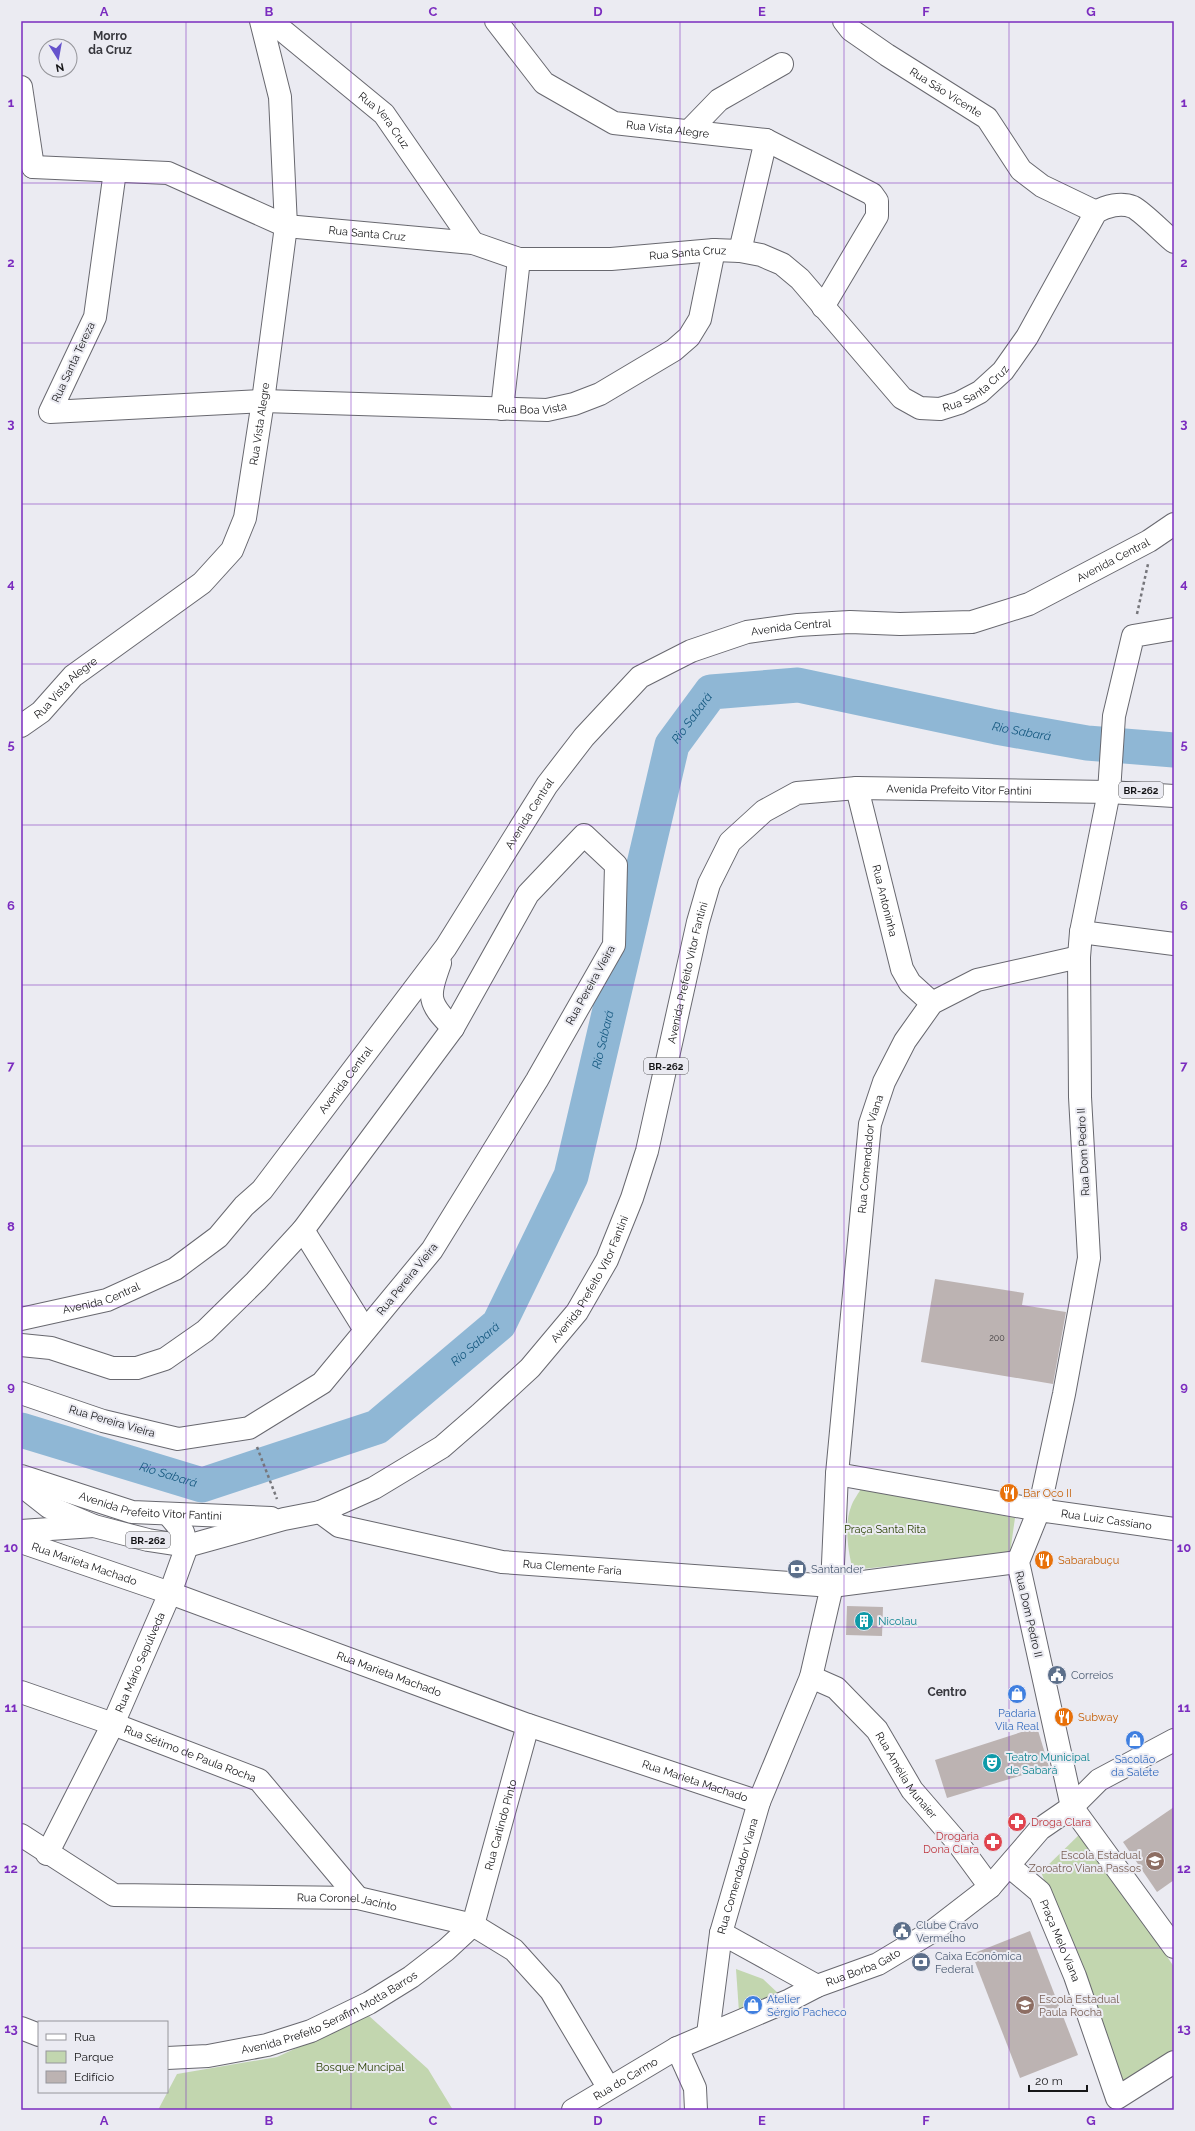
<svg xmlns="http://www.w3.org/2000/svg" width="1195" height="2131" font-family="Raleway,sans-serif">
	<rect width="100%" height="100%" fill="#ebebf2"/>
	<g fill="#c2d6af">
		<path d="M862 1487 1015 1518 1010 1553 853 1570C848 1552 844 1524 851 1507 853 1500 859 1493 862 1487Z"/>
		<path d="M1083 1831 1174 1967V2049L1123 2081 1041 1872Z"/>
		<path d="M736 1969 763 1979 780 1995 739 2012Z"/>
		<path d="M368 2015 428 2069 453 2110H158L177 2074 277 2057Z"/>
	</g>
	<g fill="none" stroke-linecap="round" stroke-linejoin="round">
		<path stroke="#8fb7d5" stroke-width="35" id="s1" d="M21 1430 202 1485 377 1427 499 1324 571 1176 672 745 711 692 798 685 996 727 1087 743 1174 750"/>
	</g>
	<g fill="#bcb3b2">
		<path d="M935 1279 1024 1293 1022 1305 1066 1312 1053 1384 921 1362Z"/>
		<path d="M847 1606 883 1607 882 1636 846 1635Z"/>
		<path d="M1037 1727 1049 1767 947 1798 935 1760Z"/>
		<path d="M1174 1807V1880L1157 1892 1123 1842Z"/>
		<path d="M1030 1931 1078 2055 1020 2078 972 1954Z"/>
	</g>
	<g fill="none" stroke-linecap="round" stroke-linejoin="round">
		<g stroke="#68686f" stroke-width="24">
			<g id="minor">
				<path id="s2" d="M271 21 384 114 473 243"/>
				<path id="s3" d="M496 21 544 83 614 123 766 140 740 251"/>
				<path id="s4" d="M844 21 851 30 887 55 987 118 1021 170 1042 186 1096 212"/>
				<path d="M21 87 33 167"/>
				<path d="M689 131 719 100 782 64"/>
				<path d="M766 140 872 194 877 201V216L823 307"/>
				<path id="s5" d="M33 167 168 173 286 226 473 243 519 259H611L714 250 740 251 761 255 782 264 800 279 902 398 920 408 940 409 959 403 980 392 1003 371 1027 337 1096 212C1106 206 1121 202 1133 207 1143 212 1164 234 1174 242"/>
				<path id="s6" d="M115 171 95 317 50 412 263 401 547 410 574 404 600 394 674 350 689 337 700 319 714 250"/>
				<path d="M502 409 519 259"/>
				<path id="s7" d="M21 726 41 712 73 676 202 583 232 550 245 518 263 401 286 226 280 97 261 21"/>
				<path id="s8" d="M857 788 902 969 910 983 932 1003"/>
				<path d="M1081 932 1174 944"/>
				<path d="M440 963C428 997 427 1002 453 1028"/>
				<path d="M303 1230 365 1330"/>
				<path id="s9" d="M21 1319 107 1300 175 1269 218 1237 244 1206 262 1190 446 947 547 785 584 737 640 677 691 651 747 632 798 625 850 622 900 624 972 622 1029 604 1149 541 1174 524"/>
				<path d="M21 1345 51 1348 112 1368H137L165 1359 205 1331 256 1281 303 1230 453 1028 528 894 584 835 616 865 614 945 537 1080 432 1250 322 1383 249 1428 178 1439 103 1421 21 1393"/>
				<path d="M837 1474 1039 1510 1064 1394 1089 1258 1080 1097 1079 957 1081 932 1109 792 1114 716 1133 636 1174 629"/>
				<path id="s10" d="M320 1512 339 1526 502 1562 832 1586 1018 1562"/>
				<path d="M21 1531 94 1526"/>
				<path id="s11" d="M21 1542 170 1593 528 1725 759 1802"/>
				<path id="s12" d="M811 1677 836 1688 877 1730 912 1790 957 1842 990 1887"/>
				<path id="s13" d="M21 1692 113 1724 259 1780 358 1898"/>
				<path d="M1072 1807 1174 1947"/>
				<path id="s14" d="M21 1835 114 1895 358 1898 473 1925 514 1950 551 1991 608 2087"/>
				<path id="s15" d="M47 1854 113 1724 170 1593 187 1546 183 1532 168 1514"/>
				<path id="s16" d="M1009 1866 1040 1892 1075 1976 1117 2098 1174 2062"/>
				<path d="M721 1933 817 1986"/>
				<path d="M21 2028 39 2035"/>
				<path id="s17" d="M708 2034 721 1933 759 1802 811 1677 832 1586 837 1474 870 1124 884 1082 905 1041 932 1003 977 980 1079 957"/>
				<path d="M677 2048 695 2088 696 2110"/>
				<path id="s18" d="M167 2058 208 2056 267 2045 311 2031 369 2003 411 1977 446 1950 473 1925 528 1725"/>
			</g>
		</g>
		<g stroke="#68686f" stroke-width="24">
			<g id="major">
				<path id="s19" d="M21 1476 132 1512 271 1518"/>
				<path id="s20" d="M21 1485 49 1507 94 1526 148 1540 187 1546 284 1519 320 1512 374 1488 442 1447 480 1414 530 1368 577 1312 607 1260 632 1198 647 1151 698 922 709 884 730 842 764 811 797 793 857 788 1109 792 1174 796"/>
				<path id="s21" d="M1072 1807 1018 1562 1039 1510 1174 1529"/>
				<path id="s22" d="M573 2110 677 2048 790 2000 817 1986 878 1964 933 1931 990 1887 1040 1829 1072 1807 1099 1780 1174 1740"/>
			</g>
		</g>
		<g stroke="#76767b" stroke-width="2.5" stroke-dasharray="3 3" stroke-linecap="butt">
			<path d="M1137 614 1148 564"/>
			<path d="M257 1447 277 1499"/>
		</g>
		<use href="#minor" stroke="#fff" stroke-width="22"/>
		<use href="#major" stroke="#fff" stroke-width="22"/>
	</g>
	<path fill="none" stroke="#7b2cbf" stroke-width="1" stroke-opacity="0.55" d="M186 21V2110M351 21V2110M515 21V2110M680 21V2110M844 21V2110M1009 21V2110M21 183H1174M21 343H1174M21 504H1174M21 664H1174M21 825H1174M21 985H1174M21 1146H1174M21 1306H1174M21 1467H1174M21 1627H1174M21 1788H1174M21 1948H1174"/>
	<defs>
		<g id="restaurant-disc" transform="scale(1)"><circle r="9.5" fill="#e8710a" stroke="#ebebf2"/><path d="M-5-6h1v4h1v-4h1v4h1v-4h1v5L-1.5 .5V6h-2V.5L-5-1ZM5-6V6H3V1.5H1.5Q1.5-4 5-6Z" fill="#fff"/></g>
		<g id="bank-disc" transform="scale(1)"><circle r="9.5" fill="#5c6f8a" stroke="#ebebf2"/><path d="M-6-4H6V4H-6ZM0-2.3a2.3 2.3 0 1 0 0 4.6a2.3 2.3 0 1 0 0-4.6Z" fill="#fff"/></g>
		<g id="building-disc" transform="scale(1)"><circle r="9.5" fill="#0f9aa8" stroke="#ebebf2"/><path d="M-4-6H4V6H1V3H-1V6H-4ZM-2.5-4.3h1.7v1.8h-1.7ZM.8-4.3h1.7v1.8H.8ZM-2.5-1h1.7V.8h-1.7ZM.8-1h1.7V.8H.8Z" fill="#fff"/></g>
		<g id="civic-disc" transform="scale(1)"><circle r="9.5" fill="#5c6f8a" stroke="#ebebf2"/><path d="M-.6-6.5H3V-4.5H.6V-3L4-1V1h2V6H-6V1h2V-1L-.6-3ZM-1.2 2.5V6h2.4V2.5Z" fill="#fff"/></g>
		<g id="shop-disc" transform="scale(1)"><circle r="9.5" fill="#3f7fe0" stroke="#ebebf2"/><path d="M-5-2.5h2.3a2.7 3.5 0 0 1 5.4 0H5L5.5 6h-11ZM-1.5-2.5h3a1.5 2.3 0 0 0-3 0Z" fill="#fff"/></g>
		<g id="theatre-disc" transform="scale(1)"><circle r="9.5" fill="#0f9aa8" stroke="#ebebf2"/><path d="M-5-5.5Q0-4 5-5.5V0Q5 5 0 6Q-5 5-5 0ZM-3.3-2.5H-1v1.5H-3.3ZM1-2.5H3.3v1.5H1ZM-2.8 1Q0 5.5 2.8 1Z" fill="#fff"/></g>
		<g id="pharmacy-disc" transform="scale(1)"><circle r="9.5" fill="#e0444e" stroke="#ebebf2"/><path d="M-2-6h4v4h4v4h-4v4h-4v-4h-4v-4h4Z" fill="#fff"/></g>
		<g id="school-disc" transform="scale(1)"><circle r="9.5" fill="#8d6e63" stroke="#ebebf2"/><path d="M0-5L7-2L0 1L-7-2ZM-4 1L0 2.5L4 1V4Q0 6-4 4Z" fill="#fff"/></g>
	</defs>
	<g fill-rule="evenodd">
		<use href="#restaurant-disc" x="1009" y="1493"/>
		<use href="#restaurant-disc" x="1044" y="1560"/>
		<use href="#bank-disc" x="797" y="1569"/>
		<use href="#building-disc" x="864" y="1621"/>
		<use href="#civic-disc" x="1057" y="1675"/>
		<use href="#shop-disc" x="1017" y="1694"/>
		<use href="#restaurant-disc" x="1064" y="1717"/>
		<use href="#shop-disc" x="1135" y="1740"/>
		<use href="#theatre-disc" x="992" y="1763"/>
		<use href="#pharmacy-disc" x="1017" y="1822"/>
		<use href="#pharmacy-disc" x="993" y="1842"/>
		<use href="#school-disc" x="1155" y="1861"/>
		<use href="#civic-disc" x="902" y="1931"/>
		<use href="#bank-disc" x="921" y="1962"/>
		<use href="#shop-disc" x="753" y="2005"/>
		<use href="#school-disc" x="1025" y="2005"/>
	</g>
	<g text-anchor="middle" stroke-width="4" stroke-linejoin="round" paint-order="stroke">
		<g font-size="9" fill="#403d3e">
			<text x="997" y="1341">200</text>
		</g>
		<g fill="#ebebf2" stroke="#565659" stroke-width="1">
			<rect x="1119" y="782" width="44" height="16" rx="3"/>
			<rect x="644" y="1058" width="44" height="16" rx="3"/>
			<rect x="126" y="1532" width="44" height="16" rx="3"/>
		</g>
		<g font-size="10" font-weight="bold" fill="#161618">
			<text x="1141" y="794">BR-262</text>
			<text x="666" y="1070">BR-262</text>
			<text x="148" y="1544">BR-262</text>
		</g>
		<g font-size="11" fill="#161618" stroke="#ebebf2">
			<text dy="4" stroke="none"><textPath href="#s4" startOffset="125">Rua São Vicente</textPath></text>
			<text dy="4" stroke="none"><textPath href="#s2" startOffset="151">Rua Vera Cruz</textPath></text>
			<text dy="4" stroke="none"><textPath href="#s3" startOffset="213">Rua Vista Alegre</textPath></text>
			<text dy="4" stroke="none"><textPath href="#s5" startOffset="346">Rua Santa Cruz</textPath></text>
			<text dy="4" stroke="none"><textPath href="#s5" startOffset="670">Rua Santa Cruz</textPath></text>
			<text transform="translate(73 362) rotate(-65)" y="4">Rua Santa Tereza</text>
			<text dy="4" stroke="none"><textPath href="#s5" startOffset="1029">Rua Santa Cruz</textPath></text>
			<text dy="4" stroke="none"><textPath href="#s6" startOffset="735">Rua Boa Vista</textPath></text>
			<text dy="4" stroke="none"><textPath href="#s7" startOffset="406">Rua Vista Alegre</textPath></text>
			<text dy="4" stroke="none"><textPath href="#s9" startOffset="1416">Avenida Central</textPath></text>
			<text dy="4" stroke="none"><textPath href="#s9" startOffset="1080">Avenida Central</textPath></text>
			<text dy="4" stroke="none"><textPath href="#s7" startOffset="59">Rua Vista Alegre</textPath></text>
			<text dy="4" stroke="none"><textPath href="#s20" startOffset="1390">Avenida Prefeito Vitor Fantini</textPath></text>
			<text dy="4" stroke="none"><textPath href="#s9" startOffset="743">Avenida Central</textPath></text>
			<text dy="4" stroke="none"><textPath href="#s8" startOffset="116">Rua Antoninha</textPath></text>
			<text dy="4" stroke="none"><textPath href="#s20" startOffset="1006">Avenida Prefeito Vitor Fantini</textPath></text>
			<text transform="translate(590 985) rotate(-61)" y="4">Rua Pereira Vieira</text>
			<text dy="4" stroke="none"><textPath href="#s9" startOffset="419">Avenida Central</textPath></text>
			<text transform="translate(1083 1152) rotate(-93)" y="4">Rua Dom Pedro II</text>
			<text dy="4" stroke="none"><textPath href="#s17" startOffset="901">Rua Comendador Viana</textPath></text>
			<text dy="4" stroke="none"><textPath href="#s20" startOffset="682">Avenida Prefeito Vitor Fantini</textPath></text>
			<text transform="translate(407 1279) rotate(-51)" y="4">Rua Pereira Vieira</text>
			<text dy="4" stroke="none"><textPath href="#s9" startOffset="83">Avenida Central</textPath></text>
			<text transform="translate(112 1421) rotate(16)" y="4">Rua Pereira Vieira</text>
			<text dy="4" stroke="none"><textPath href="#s19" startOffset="134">Avenida Prefeito Vitor Fantini</textPath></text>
			<text dy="4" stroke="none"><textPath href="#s21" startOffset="375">Rua Luiz Cassiano</textPath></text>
			<text dy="4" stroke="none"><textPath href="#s11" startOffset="67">Rua Marieta Machado</textPath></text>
			<text dy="4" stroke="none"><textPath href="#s10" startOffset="261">Rua Clemente Faria</textPath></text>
			<text transform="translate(1029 1614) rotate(77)" y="4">Rua Dom Pedro II</text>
			<text dy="4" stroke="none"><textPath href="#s15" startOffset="213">Rua Mário Sepúlveda</textPath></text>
			<text dy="4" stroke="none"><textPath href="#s11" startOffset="391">Rua Marieta Machado</textPath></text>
			<text dy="4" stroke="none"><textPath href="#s13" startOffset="180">Rua Sétimo de Paula Rocha</textPath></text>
			<text dy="4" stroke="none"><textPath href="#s12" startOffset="140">Rua Amélia Munaier</textPath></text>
			<text dy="4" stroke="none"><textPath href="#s11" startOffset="715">Rua Marieta Machado</textPath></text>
			<text dy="4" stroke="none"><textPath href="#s18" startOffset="446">Rua Carlindo Pinto</textPath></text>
			<text dy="4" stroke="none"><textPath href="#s17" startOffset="161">Rua Comendador Viana</textPath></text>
			<text dy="4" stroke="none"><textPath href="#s14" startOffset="344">Rua Coronel Jacinto</textPath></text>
			<text dy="4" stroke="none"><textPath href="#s16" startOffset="93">Praça Melo Viana</textPath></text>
			<text dy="4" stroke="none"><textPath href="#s22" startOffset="324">Rua Borba Gato</textPath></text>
			<text dy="4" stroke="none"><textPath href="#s18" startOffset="171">Avenida Prefeito Serafim Motta Barros</textPath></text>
			<text dy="4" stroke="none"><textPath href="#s22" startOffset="61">Rua do Carmo</textPath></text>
		</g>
		<g font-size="11" fill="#c56008" stroke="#ebebf2" text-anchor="start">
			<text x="1023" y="1497">Bar Oco II</text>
			<text x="1058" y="1564">Sabarabuçu</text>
			<text x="1078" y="1721">Subway</text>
		</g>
		<g font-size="11" fill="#294000" stroke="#ebebf2">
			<text x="885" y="1533">Praça Santa Rita</text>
			<text x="360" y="2071">Bosque Muncipal</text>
		</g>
		<g font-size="11" fill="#4e5e75" stroke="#ebebf2" text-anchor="start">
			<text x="811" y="1573">Santander</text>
			<text x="1071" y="1679">Correios</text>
			<text x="916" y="1929">Clube Cravo<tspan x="916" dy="13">Vermelho</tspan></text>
			<text x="935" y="1960">Caixa Econômica<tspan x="935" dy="13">Federal</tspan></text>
		</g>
		<g font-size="11" fill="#0d838f" stroke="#ebebf2" text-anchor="start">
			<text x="878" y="1625">Nicolau</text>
			<text x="1006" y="1761">Teatro Municipal<tspan x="1006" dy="13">de Sabará</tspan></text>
		</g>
		<g font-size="11" fill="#366cbe" stroke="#ebebf2">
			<text x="1017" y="1717">Padaria<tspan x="1017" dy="13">Vila Real</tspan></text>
			<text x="1135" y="1763">Sacolão<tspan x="1135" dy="13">da Salete</tspan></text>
			<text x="767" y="2003" text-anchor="start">Atelier<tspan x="767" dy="13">Sérgio Pacheco</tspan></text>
		</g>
		<g font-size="11" fill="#be3a42" stroke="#ebebf2" text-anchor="start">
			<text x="1031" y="1826">Droga Clara</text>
			<text x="979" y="1840" text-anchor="end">Drogaria<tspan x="979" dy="13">Dona Clara</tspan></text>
		</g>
		<g font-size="11" fill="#785e54" stroke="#ebebf2" text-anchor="end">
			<text x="1141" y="1859">Escola Estadual<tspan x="1141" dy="13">Zoroatro Viana Passos</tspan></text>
			<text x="1039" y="2003" text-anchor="start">Escola Estadual<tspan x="1039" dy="13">Paula Rocha</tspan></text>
		</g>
		<g font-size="12" font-weight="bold" fill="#37373d" stroke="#ebebf2">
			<text x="110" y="40">Morro<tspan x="110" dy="14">da Cruz</tspan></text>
			<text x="947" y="1696">Centro</text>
		</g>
		<g font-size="12" font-style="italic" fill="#165980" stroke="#ebebf2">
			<text dy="4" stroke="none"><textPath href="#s1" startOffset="1174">Rio Sabará</textPath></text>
			<text dy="4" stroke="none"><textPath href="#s1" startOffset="1522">Rio Sabará</textPath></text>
			<text dy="4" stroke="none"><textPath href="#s1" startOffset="838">Rio Sabará</textPath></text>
			<text dy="4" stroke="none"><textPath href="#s1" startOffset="502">Rio Sabará</textPath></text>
			<text dy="4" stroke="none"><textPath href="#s1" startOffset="154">Rio Sabará</textPath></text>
		</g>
	</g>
	<rect width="1195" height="2131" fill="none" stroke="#ebebf2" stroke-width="44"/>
	<rect x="38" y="2021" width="130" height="72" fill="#ebebf2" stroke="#96969b"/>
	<rect x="46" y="2034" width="20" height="6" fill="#ffffff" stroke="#96969b"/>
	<text x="74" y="2041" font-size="12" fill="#161618">Rua</text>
	<rect x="46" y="2051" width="20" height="12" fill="#c2d6af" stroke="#96969b"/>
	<text x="74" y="2061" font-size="12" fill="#161618">Parque</text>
	<rect x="46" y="2071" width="20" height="12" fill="#bcb3b2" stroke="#96969b"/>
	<text x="74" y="2081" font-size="12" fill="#161618">Edifício</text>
	<g transform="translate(58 58) rotate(169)"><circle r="19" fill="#ebebf2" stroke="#96969b"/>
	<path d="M0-3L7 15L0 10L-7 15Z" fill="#6653cc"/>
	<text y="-6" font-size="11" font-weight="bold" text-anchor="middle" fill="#161618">N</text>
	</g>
	<path d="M1029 2085v6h58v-6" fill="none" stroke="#161618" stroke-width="2"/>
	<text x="1035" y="2085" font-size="12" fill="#161618" stroke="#ebebf2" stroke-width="3" paint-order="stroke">20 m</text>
	<rect x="22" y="22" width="1151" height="2087" fill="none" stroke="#7b2cbf" stroke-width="1.5"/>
	<g font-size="13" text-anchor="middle" font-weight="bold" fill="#7b2cbf">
		<text x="104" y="16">A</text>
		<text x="269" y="16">B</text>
		<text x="433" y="16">C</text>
		<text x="598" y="16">D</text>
		<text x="762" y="16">E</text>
		<text x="926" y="16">F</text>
		<text x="1091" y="16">G</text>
		<text x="11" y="107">1</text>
		<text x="1184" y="107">1</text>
		<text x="11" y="267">2</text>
		<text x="1184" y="267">2</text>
		<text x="11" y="428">3</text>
		<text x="1184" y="428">3</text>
		<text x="11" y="588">4</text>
		<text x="1184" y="588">4</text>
		<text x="11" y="749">5</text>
		<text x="1184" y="749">5</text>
		<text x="11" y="910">6</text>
		<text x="1184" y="910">6</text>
		<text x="11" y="1070">7</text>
		<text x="1184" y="1070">7</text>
		<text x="11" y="1231">8</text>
		<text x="1184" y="1231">8</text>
		<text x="11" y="1391">9</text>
		<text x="1184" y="1391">9</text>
		<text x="11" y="1552">10</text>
		<text x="1184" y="1552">10</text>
		<text x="11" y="1712">11</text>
		<text x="1184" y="1712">11</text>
		<text x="11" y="1873">12</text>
		<text x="1184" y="1873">12</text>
		<text x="11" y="2033">13</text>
		<text x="1184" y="2033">13</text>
		<text x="104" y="2125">A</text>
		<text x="269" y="2125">B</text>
		<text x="433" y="2125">C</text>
		<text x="598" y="2125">D</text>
		<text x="762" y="2125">E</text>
		<text x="926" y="2125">F</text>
		<text x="1091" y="2125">G</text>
	</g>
</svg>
